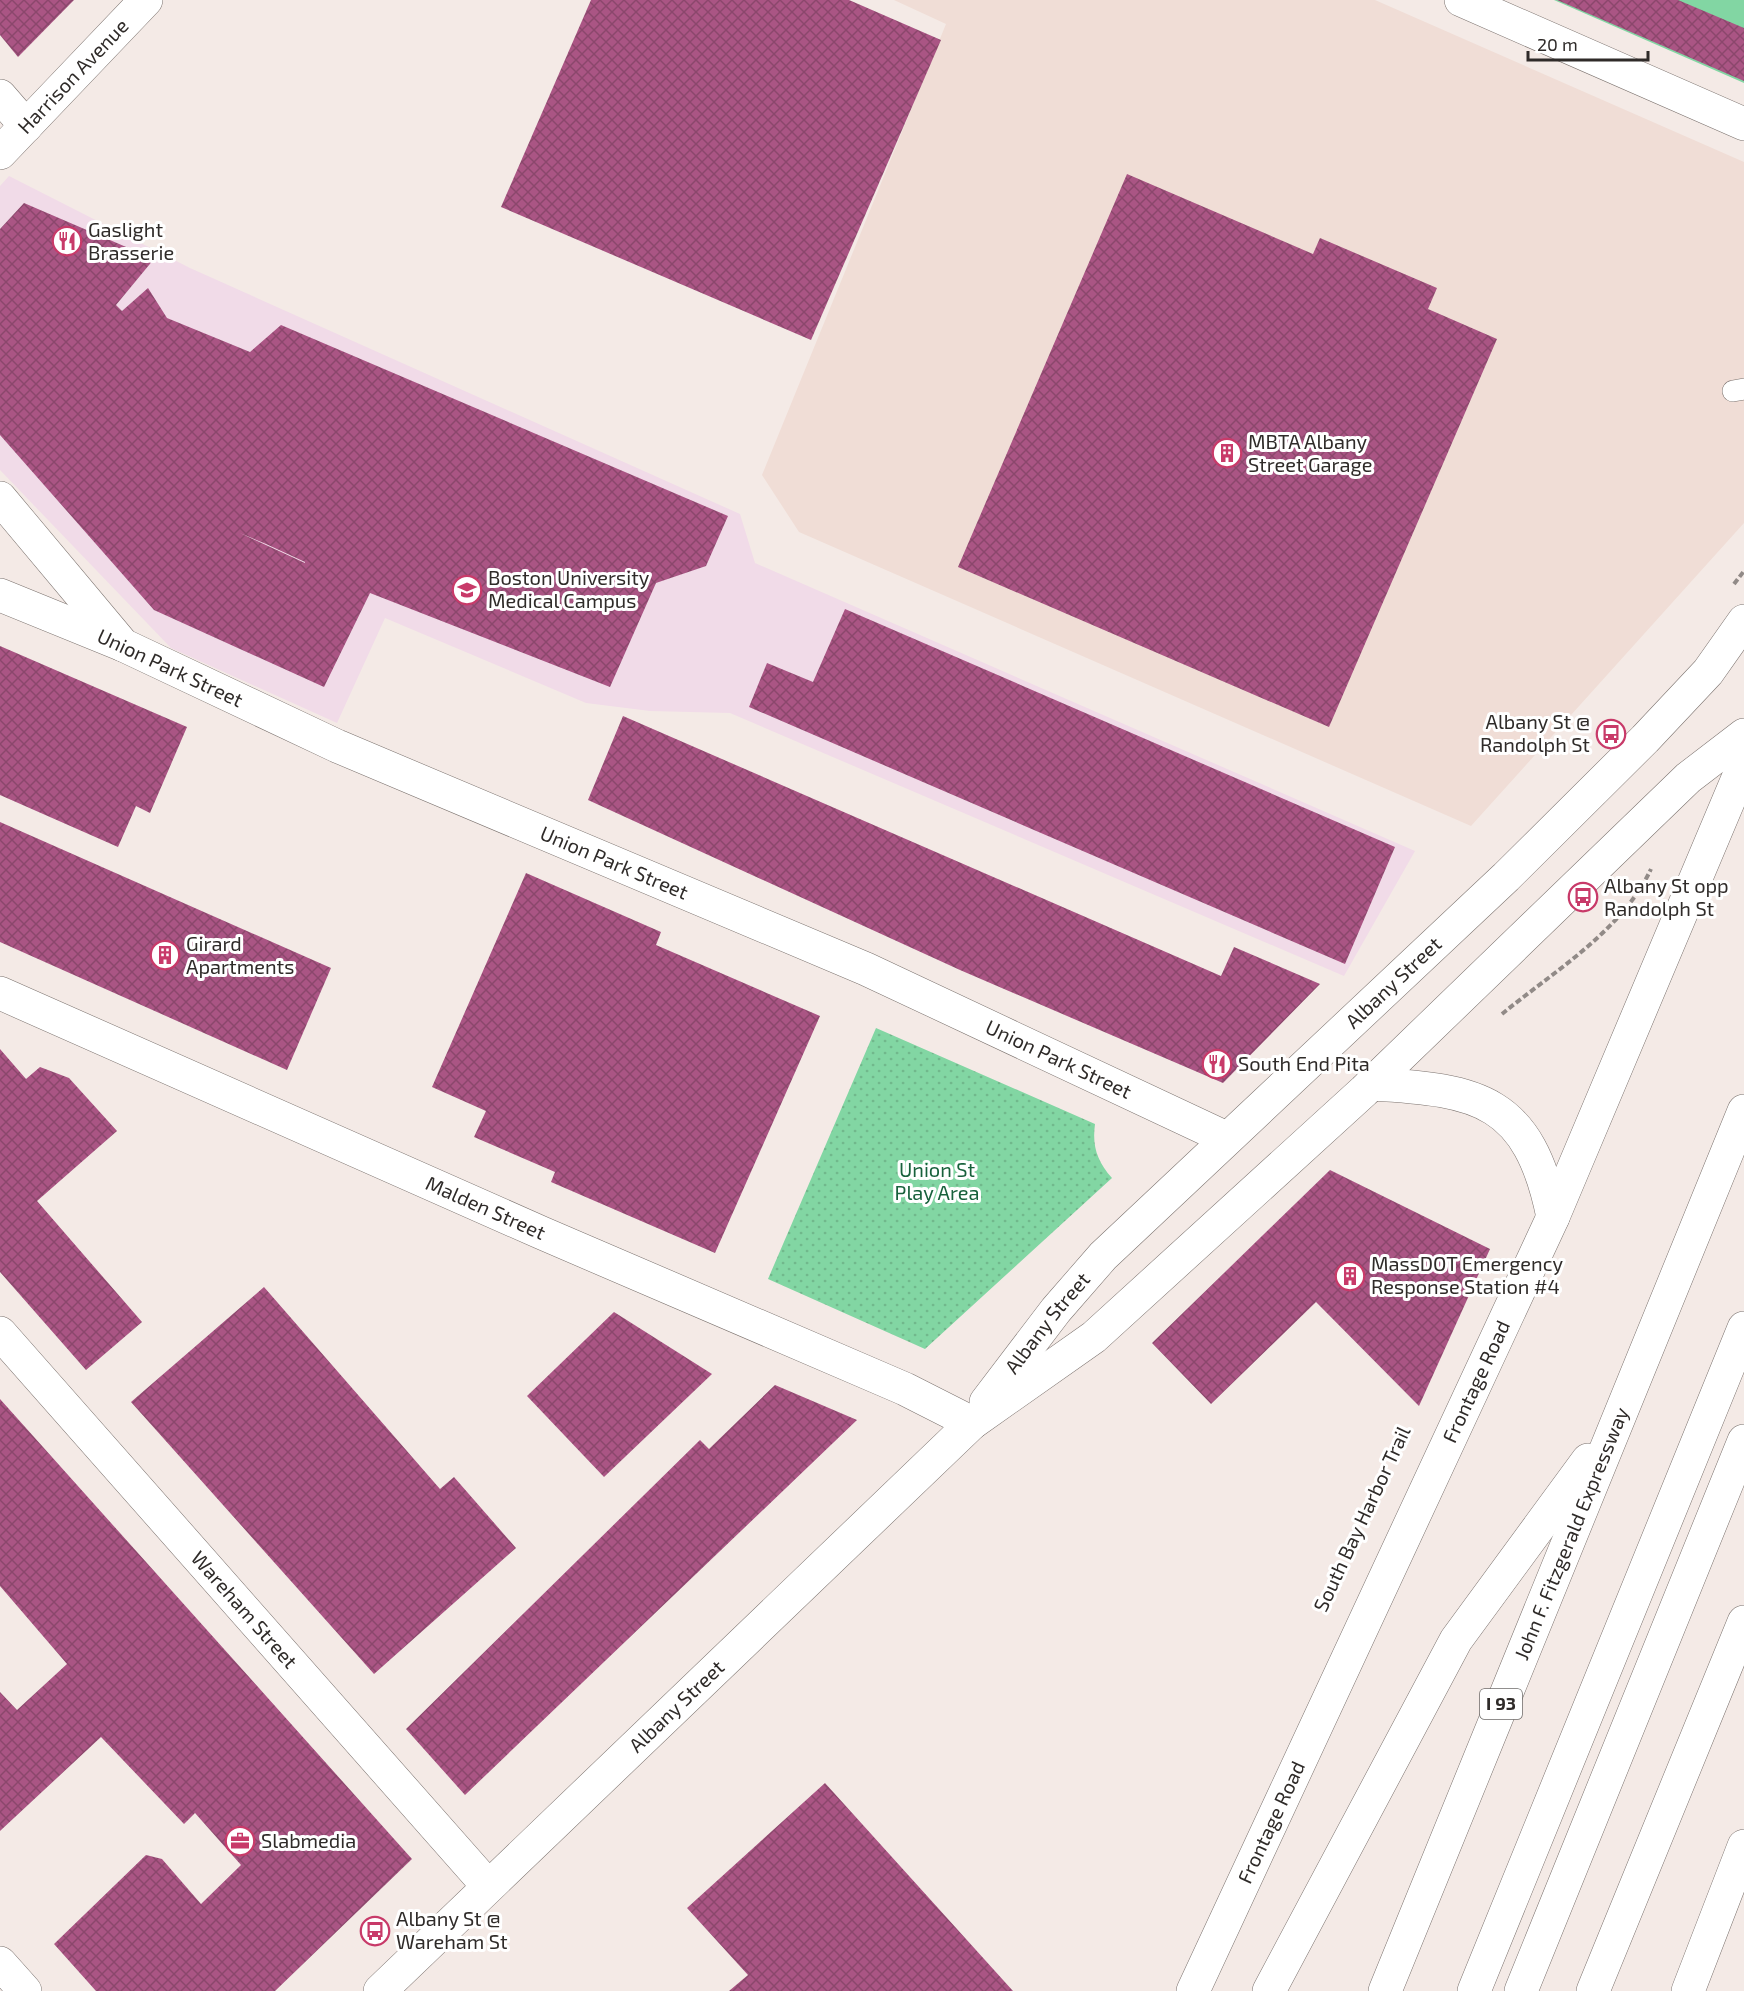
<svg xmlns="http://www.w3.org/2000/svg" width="1744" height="1991" font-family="'Exo 2',sans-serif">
	<defs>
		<pattern id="grass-dots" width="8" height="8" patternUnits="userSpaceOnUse" patternTransform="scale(1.5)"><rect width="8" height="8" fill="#82d6a3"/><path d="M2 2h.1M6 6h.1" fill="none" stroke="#71b88c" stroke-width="1.8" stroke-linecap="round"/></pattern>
		<pattern id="building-cross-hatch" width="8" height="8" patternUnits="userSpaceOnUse" patternTransform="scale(1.5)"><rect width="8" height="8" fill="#aa5584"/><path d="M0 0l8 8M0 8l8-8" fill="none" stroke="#8b476c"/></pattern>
	</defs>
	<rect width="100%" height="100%" fill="#f4eae6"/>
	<path fill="#f0ddd6" d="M894 0H1375L1744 162V523L1471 826 799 532 762 475 946 24Z"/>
	<path fill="#f1dbe8" d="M9 176 190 268 740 514 755 563 1415 851 1344 976 730 713 650 711 586 703 385 618 337 723 171 648 0 470V186Z"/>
	<path fill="url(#grass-dots)" d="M876 1028 1095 1124C1092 1146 1097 1161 1112 1178L925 1349 768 1279Z"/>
	<path fill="#82d6a3" d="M1554 0H1744V83Z"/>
	<g fill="url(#building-cross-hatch)" fill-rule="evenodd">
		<path d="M0 0H74L18 57 0 35Z"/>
		<path d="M591 0H849L941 40 811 340 501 207Z"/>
		<path d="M1557 0H1678L1744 28V81Z"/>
		<path d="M1127 174 1313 254 1320 238 1437 288 1428 309 1497 339 1329 727 958 567Z"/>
		<path d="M24 203 154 259 116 305 122 311 148 288 167 318 250 352 281 325 728 516 706 566 656 583 610 687 370 593 324 687 154 610 0 435V229ZM240 533 266 544 305 562V563Z"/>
		<path d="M845 609 1395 847 1345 964 749 707 767 663 813 682Z"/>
		<path d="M0 646 187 727 150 813 136 806 118 847 0 795Z"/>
		<path d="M623 716 1221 976 1234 947 1320 984 1223 1083 960 970 588 800Z"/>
		<path d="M0 822 331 968 287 1070 0 942Z"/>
		<path d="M526 873 661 932 656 945 820 1016 715 1253 551 1182 555 1172 474 1137 486 1111 432 1087Z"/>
		<path d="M0 1049 26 1079 40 1067 69 1078 117 1131 37 1201 142 1322 86 1370 0 1272Z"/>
		<path d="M1330 1170 1490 1249 1419 1406 1316 1302 1211 1404 1152 1343Z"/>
		<path d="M264 1287 440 1489 454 1477 516 1548 374 1674 131 1402Z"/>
		<path d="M614 1312 712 1374 604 1477 527 1396Z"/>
		<path d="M775 1385 857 1420 465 1795 406 1729 700 1440 709 1449Z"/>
		<path d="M0 1399 412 1859 275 1991H96L54 1944 146 1855 162 1859 201 1904 241 1865 195 1813 184 1824 101 1737 0 1831V1692L17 1710 67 1664 0 1586Z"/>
		<path d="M825 1783 1013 1991H729L748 1975 687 1908Z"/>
	</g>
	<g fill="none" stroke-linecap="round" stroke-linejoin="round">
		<g stroke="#7b726e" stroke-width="22">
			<path id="service" d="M1733 391 1744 389"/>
		</g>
		<g stroke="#7b726e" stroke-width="34">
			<g id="minor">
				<path d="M1461 0 1744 124"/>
				<path d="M0 96 26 126"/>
				<path d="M0 595 123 645"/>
				<path id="s1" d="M0 1333 488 1886"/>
				<path d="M0 1963 25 1991"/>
			</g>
		</g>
		<g stroke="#7b726e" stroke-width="34">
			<g id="secondary">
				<path id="s2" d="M0 153 146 0"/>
				<path id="s3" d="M0 498 123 645 337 746 866 969 1226 1138"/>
				<path id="s4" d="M0 993 542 1233 905 1389 972 1423"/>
				<path id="s5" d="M986 1402 1056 1310 1103 1256 1506 877 1645 739 1708 672 1744 621"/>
				<path id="s6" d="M380 1991 972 1423 1094 1337 1364 1091 1688 778 1744 735"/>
			</g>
		</g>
		<g stroke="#7b726e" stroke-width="34">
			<g id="primary">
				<path d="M1371 1084C1480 1090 1529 1100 1553 1217"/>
				<path id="s7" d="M1193 1991 1553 1217 1744 764"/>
			</g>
		</g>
		<g stroke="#7b726e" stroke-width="34">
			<g id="motorway">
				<path d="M1269 1991 1456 1640 1588 1460"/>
				<path id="s8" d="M1385 1991 1744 1111"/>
				<path d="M1474 1991 1744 1328"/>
				<path d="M1521 1991 1744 1441"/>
				<path d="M1593 1991 1744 1622"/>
				<path d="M1688 1991 1744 1846"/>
			</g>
		</g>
		<g stroke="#918a87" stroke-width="4" stroke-dasharray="6 3" stroke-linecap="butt">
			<path d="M1734 584 1744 571"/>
			<path d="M1502 1014C1553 972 1622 931 1651 869"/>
		</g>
		<use href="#service" stroke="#fff" stroke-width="21"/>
		<use href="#minor" stroke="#fff" stroke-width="33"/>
		<use href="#secondary" stroke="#fff" stroke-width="33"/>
		<use href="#primary" stroke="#fff" stroke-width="33"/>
		<use href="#motorway" stroke="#fff" stroke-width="33"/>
	</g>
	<defs>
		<g id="restaurant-ring" transform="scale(1.5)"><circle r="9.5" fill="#fff" stroke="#c83a69" stroke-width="1.5"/><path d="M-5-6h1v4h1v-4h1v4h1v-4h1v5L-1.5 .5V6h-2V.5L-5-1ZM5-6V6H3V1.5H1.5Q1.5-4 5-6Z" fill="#c83a69"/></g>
		<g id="building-ring" transform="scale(1.5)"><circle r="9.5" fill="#fff" stroke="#c83a69" stroke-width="1.5"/><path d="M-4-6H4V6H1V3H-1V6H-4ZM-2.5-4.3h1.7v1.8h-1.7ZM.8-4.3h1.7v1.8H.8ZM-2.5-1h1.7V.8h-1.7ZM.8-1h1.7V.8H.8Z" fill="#c83a69"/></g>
		<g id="university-ring" transform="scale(1.5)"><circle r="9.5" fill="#fff" stroke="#c83a69" stroke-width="1.5"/><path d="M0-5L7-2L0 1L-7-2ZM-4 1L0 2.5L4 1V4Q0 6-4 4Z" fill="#c83a69"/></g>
		<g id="bus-ring" transform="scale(1.5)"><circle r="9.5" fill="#fff" stroke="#c83a69" stroke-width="1.5"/><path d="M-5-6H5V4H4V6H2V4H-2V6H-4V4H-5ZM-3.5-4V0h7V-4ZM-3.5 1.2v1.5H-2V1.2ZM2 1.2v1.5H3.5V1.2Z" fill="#c83a69"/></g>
		<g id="office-ring" transform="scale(1.5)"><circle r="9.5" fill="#fff" stroke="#c83a69" stroke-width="1.5"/><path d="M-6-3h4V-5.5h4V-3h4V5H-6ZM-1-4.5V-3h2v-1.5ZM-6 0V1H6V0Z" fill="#c83a69"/></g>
	</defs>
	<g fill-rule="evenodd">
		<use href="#restaurant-ring" x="67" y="241"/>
		<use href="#building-ring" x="1227" y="453"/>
		<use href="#university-ring" x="467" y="590"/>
		<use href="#bus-ring" x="1611" y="734"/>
		<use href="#bus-ring" x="1583" y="897"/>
		<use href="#building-ring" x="165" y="955"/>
		<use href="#restaurant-ring" x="1217" y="1064"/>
		<use href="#building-ring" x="1350" y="1276"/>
		<use href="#office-ring" x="240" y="1841"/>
		<use href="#bus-ring" x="375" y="1931"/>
	</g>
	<g text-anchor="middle" stroke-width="6" stroke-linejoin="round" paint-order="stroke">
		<rect fill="#fff" stroke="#6d6b69" stroke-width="1.5" x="1480" y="1689" width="42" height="30" rx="4.5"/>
		<g font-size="18" font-weight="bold" fill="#2f2b29">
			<text x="1501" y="1710">I 93</text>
		</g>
		<g font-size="20" fill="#2f2b29" stroke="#fff">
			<text dy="7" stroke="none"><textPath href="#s2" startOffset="106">Harrison Avenue</textPath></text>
			<text transform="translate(170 668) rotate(25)" y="7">Union Park Street</text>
			<text dy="7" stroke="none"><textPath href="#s3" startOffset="729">Union Park Street</textPath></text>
			<text dy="7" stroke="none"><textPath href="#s5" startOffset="586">Albany Street</textPath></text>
			<text dy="7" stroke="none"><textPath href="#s3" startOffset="1215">Union Park Street</textPath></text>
			<text dy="7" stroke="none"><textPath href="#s4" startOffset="531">Malden Street</textPath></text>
			<text dy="7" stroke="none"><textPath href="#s5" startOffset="100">Albany Street</textPath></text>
			<text dy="7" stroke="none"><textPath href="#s7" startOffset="672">Frontage Road</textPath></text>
			<text transform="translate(1362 1519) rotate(-65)" y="7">South Bay Harbor Trail</text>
			<text dy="7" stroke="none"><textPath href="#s8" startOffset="494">John F. Fitzgerald Expressway</textPath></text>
			<text dy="7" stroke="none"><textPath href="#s1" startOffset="369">Wareham Street</textPath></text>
			<text dy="7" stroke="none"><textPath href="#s6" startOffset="411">Albany Street</textPath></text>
			<text dy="7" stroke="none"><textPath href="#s7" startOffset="186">Frontage Road</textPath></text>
		</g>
		<g font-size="20" fill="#2f2b29" stroke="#fff" text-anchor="start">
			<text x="88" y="237">Gaslight<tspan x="88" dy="23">Brasserie</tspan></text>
			<text x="1248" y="449">MBTA Albany<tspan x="1248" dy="23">Street Garage</tspan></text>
			<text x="488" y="585">Boston University<tspan x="488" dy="23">Medical Campus</tspan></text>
			<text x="1590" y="729" text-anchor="end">Albany St @<tspan x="1590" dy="23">Randolph St</tspan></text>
			<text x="1604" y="893">Albany St opp<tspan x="1604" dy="23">Randolph St</tspan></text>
			<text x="186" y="951">Girard<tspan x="186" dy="23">Apartments</tspan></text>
			<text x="1238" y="1071">South End Pita</text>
			<text x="1371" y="1271">MassDOT Emergency<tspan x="1371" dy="23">Response Station #4</tspan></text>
			<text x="261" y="1848">Slabmedia</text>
			<text x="396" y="1926">Albany St @<tspan x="396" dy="23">Wareham St</tspan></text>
		</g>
		<g font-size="20" fill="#18613c" stroke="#fff">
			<text x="937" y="1177">Union St<tspan x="937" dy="23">Play Area</tspan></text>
		</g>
	</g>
	<path d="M1528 51v9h120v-9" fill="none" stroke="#2f2b29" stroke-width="3"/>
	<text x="1537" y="51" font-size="18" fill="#2f2b29" stroke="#ffffff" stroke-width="4.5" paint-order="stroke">20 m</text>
</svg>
